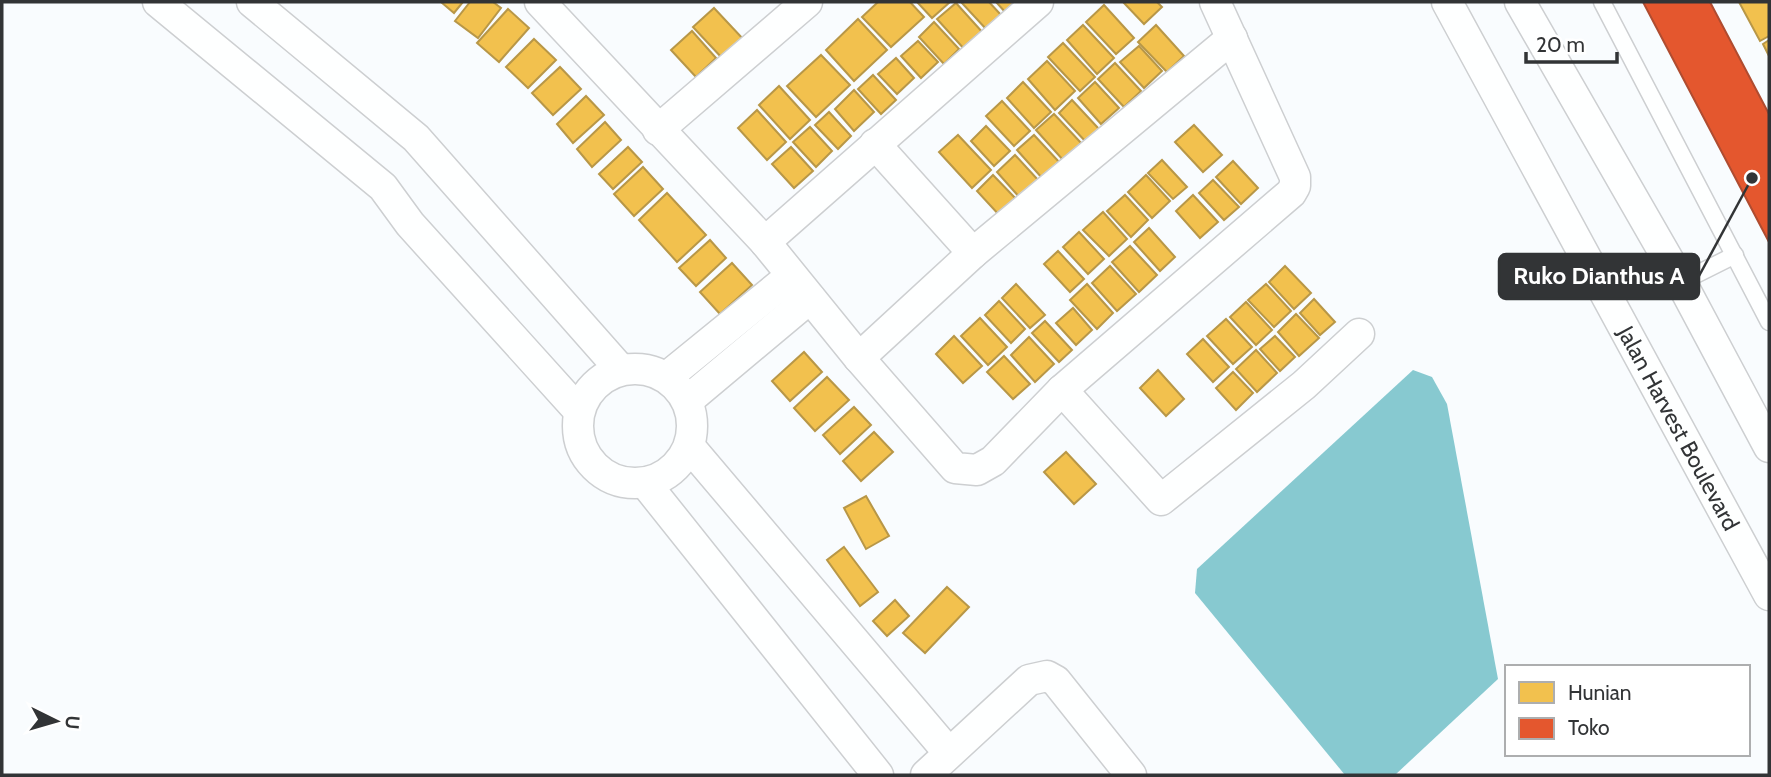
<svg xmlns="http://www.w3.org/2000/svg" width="1771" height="777" font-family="Cabin,sans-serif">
	<rect width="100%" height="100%" fill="#f9fcfe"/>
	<path fill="#87c9d0" d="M1413 370 1432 377 1447 404 1498 679 1395 775H1345L1195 593 1197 569Z"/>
	<g fill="#f2c14e" stroke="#b89747" stroke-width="2">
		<path d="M441 2H463L454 13Z"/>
		<path d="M470 2H493L501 8 478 38 455 21Z"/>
		<path d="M878 2H910L924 17 891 47 862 17Z"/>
		<path d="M917 2H950L932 18Z"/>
		<path d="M961 2H989L1002 16 987 30Z"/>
		<path d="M996 2H1018L1006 13Z"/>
		<path d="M1123 2H1157L1162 7 1144 24Z"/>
		<path d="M1739 2H1769V36L1760 41Z"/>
		<path d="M956 3 984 34 966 51 937 19Z"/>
		<path d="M1104 5 1134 38 1116 54 1086 22Z"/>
		<path d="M714 8 744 40 723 59 693 27Z"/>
		<path d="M508 9 529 28 499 62 477 43Z"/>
		<path d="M858 19 887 50 854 81 826 50Z"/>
		<path d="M934 22 959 49 944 64 919 37Z"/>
		<path d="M1083 25 1114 58 1097 74 1067 40Z"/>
		<path d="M1156 25 1184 56 1167 72 1138 42Z"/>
		<path d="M692 31 716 58 696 77 671 50Z"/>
		<path d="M534 39 556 60 528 88 506 67Z"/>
		<path d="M1769 40V56L1763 44Z"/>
		<path d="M918 41 938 62 921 78 901 56Z"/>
		<path d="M1063 43 1095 77 1080 91 1048 57Z"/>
		<path d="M1139 46 1162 71 1144 88 1120 62Z"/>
		<path d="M821 55 850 85 816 117 787 86Z"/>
		<path d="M896 58 914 78 897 94 878 74Z"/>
		<path d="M1047 61 1075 91 1055 110 1028 79Z"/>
		<path d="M1115 63 1141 91 1124 107 1098 79Z"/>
		<path d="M560 67 581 89 553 115 532 93Z"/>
		<path d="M873 75 896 100 881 114 858 89Z"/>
		<path d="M1023 82 1051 112 1034 128 1007 98Z"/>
		<path d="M1095 82 1119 108 1101 124 1078 98Z"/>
		<path d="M779 86 810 120 790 139 759 105Z"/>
		<path d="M854 90 874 112 854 131 835 109Z"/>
		<path d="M586 96 604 115 573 143 557 124Z"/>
		<path d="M1072 100 1099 129 1086 142 1059 113Z"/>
		<path d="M1002 101 1030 131 1014 146 986 116Z"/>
		<path d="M757 110 786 142 767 160 738 128Z"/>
		<path d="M829 112 851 136 838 149 815 125Z"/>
		<path d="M1054 114 1082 144 1064 161 1036 130Z"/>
		<path d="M605 122 621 140 592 167 577 149Z"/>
		<path d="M1194 125 1222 155 1203 172 1175 142Z"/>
		<path d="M986 126 1010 151 994 166 971 141Z"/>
		<path d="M810 127 832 151 816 167 793 142Z"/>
		<path d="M958 135 991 170 972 188 939 152Z"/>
		<path d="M1034 135 1060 163 1043 179 1017 150Z"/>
		<path d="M628 147 642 162 613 189 599 174Z"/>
		<path d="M791 147 813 171 794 188 772 164Z"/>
		<path d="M1015 155 1039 181 1021 199 997 172Z"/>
		<path d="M1162 160 1187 187 1173 199 1148 173Z"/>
		<path d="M1233 161 1258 188 1241 204 1216 177Z"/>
		<path d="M643 167 663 189 634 216 614 194Z"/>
		<path d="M993 175 1018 201 1001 217 977 191Z"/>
		<path d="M1146 175 1170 201 1152 218 1128 192Z"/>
		<path d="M1213 180 1239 207 1224 220 1199 193Z"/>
		<path d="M667 193 706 235 677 262 639 220Z"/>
		<path d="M1125 195 1148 220 1131 237 1107 211Z"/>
		<path d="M1193 195 1218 222 1200 238 1176 211Z"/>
		<path d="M1103 212 1127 239 1109 256 1083 230Z"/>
		<path d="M1149 228 1175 257 1160 271 1134 242Z"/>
		<path d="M1079 232 1104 259 1088 274 1063 247Z"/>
		<path d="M710 240 726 258 696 286 679 268Z"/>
		<path d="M1130 246 1157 275 1139 292 1112 262Z"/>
		<path d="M1058 251 1084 279 1070 292 1044 264Z"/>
		<path d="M732 263 752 285 720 314 700 292Z"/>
		<path d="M1110 266 1136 294 1117 311 1092 283Z"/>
		<path d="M1285 266 1311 293 1294 309 1269 282Z"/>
		<path d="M1016 284 1045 315 1030 328 1002 298Z"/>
		<path d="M1087 284 1113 313 1097 329 1070 300Z"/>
		<path d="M1266 284 1291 311 1274 327 1248 300Z"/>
		<path d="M1314 299 1335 322 1320 335 1300 313Z"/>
		<path d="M999 301 1025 329 1011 343 985 315Z"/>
		<path d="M1246 302 1272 330 1256 345 1230 317Z"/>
		<path d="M1073 308 1092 330 1076 345 1056 323Z"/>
		<path d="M1296 314 1319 338 1299 356 1278 332Z"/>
		<path d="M980 318 1007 347 988 365 961 336Z"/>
		<path d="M1226 319 1252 347 1233 364 1207 336Z"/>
		<path d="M1045 321 1072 350 1059 362 1032 333Z"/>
		<path d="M954 336 982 366 963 383 936 354Z"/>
		<path d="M1275 336 1295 357 1280 371 1260 349Z"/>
		<path d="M1029 337 1054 364 1035 382 1011 355Z"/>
		<path d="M1203 339 1229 367 1213 382 1187 354Z"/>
		<path d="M1256 350 1277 373 1257 392 1236 369Z"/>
		<path d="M804 352 822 372 790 401 772 381Z"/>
		<path d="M1004 356 1030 384 1013 399 987 372Z"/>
		<path d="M1158 370 1184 399 1166 416 1140 388Z"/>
		<path d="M1233 372 1253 393 1236 410 1216 388Z"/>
		<path d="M827 377 849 400 815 431 794 408Z"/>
		<path d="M854 407 871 425 840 454 823 435Z"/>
		<path d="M874 432 893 452 861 481 843 461Z"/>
		<path d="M1066 452 1096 484 1074 504 1044 472Z"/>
		<path d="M866 496 889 536 866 549 844 508Z"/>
		<path d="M844 547 878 592 860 606 827 560Z"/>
		<path d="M947 587 969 607 925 653 903 633Z"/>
		<path d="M895 600 909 616 887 636 873 621Z"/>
	</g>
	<path fill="#e4572e" stroke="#af4c30" stroke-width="2" d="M1643 2H1710L1769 114V242Z"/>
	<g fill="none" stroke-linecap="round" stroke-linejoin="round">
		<g stroke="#cdcfd1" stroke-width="19">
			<g id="service">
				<path d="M1602 2 1769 322"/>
				<path d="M1681 282 1735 255"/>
			</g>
		</g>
		<g stroke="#cdcfd1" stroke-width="33">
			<g id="minor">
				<path d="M158 2 383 187 410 224 578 410"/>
				<path d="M252 2 416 138 620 369"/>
				<path d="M540 2 765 242 859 358 955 468 977 470 993 461 1062 390 1291 193 1295 186V177L1215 2"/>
				<path id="s1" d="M1447 2 1769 595"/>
				<path d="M1520 2 1681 282 1769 447"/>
				<path d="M658 130 807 2"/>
				<path d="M875 144 973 253"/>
				<path d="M765 242 1038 2"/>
				<path d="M859 358 973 253 1232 38"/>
				<circle cx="635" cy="426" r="57"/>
				<path d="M667 377 791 276"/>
				<path d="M1062 390 1161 500 1304 385 1359 334"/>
				<path d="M687 401 810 298"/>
				<path d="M689 446 949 753"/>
				<path d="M646 484 878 775"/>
				<path d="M926 775 1029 680 1047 676 1056 681 1131 775"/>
			</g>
		</g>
		<use href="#service" stroke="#feffff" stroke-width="16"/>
		<use href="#minor" stroke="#feffff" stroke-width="30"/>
	</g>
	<g text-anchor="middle" stroke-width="7" stroke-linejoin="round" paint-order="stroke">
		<g font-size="23" fill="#323436" stroke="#fff">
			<text dy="8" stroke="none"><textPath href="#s1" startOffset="485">Jalan Harvest Boulevard</textPath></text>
		</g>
	</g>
	<path fill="none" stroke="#323436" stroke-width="2.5" d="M1752 178L1699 276"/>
	<circle fill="#323436" stroke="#fff" stroke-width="2.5" cx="1752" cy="178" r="7"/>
	<rect fill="#323436" stroke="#323436" stroke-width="2.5" x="1499" y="254" width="200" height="45" rx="7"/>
	<g font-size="24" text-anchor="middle" font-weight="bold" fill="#fff">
		<text x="1599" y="284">Ruko Dianthus A</text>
	</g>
	<rect width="1771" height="777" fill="none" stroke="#323436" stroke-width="7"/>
	<rect x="1505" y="665" width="245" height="91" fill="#ffffff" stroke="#adaeaf" stroke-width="2"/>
	<rect x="1519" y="682" width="35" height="21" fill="#f2c14e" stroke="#adaeaf" stroke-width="2"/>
	<text x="1568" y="700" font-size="21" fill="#323436">Hunian</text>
	<rect x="1519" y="718" width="35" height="21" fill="#e4572e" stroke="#adaeaf" stroke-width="2"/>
	<text x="1568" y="735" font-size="21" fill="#323436">Toko</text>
	<g transform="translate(56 721) rotate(95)" stroke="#ffffff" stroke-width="5" paint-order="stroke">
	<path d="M0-5L12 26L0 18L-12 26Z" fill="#323436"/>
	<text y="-10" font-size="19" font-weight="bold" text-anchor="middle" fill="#323436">U</text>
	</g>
	<path d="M1526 52v10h91v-10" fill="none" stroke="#323436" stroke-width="3.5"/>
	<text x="1536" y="52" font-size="21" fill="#323436" stroke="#ffffff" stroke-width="5" paint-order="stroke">20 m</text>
</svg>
